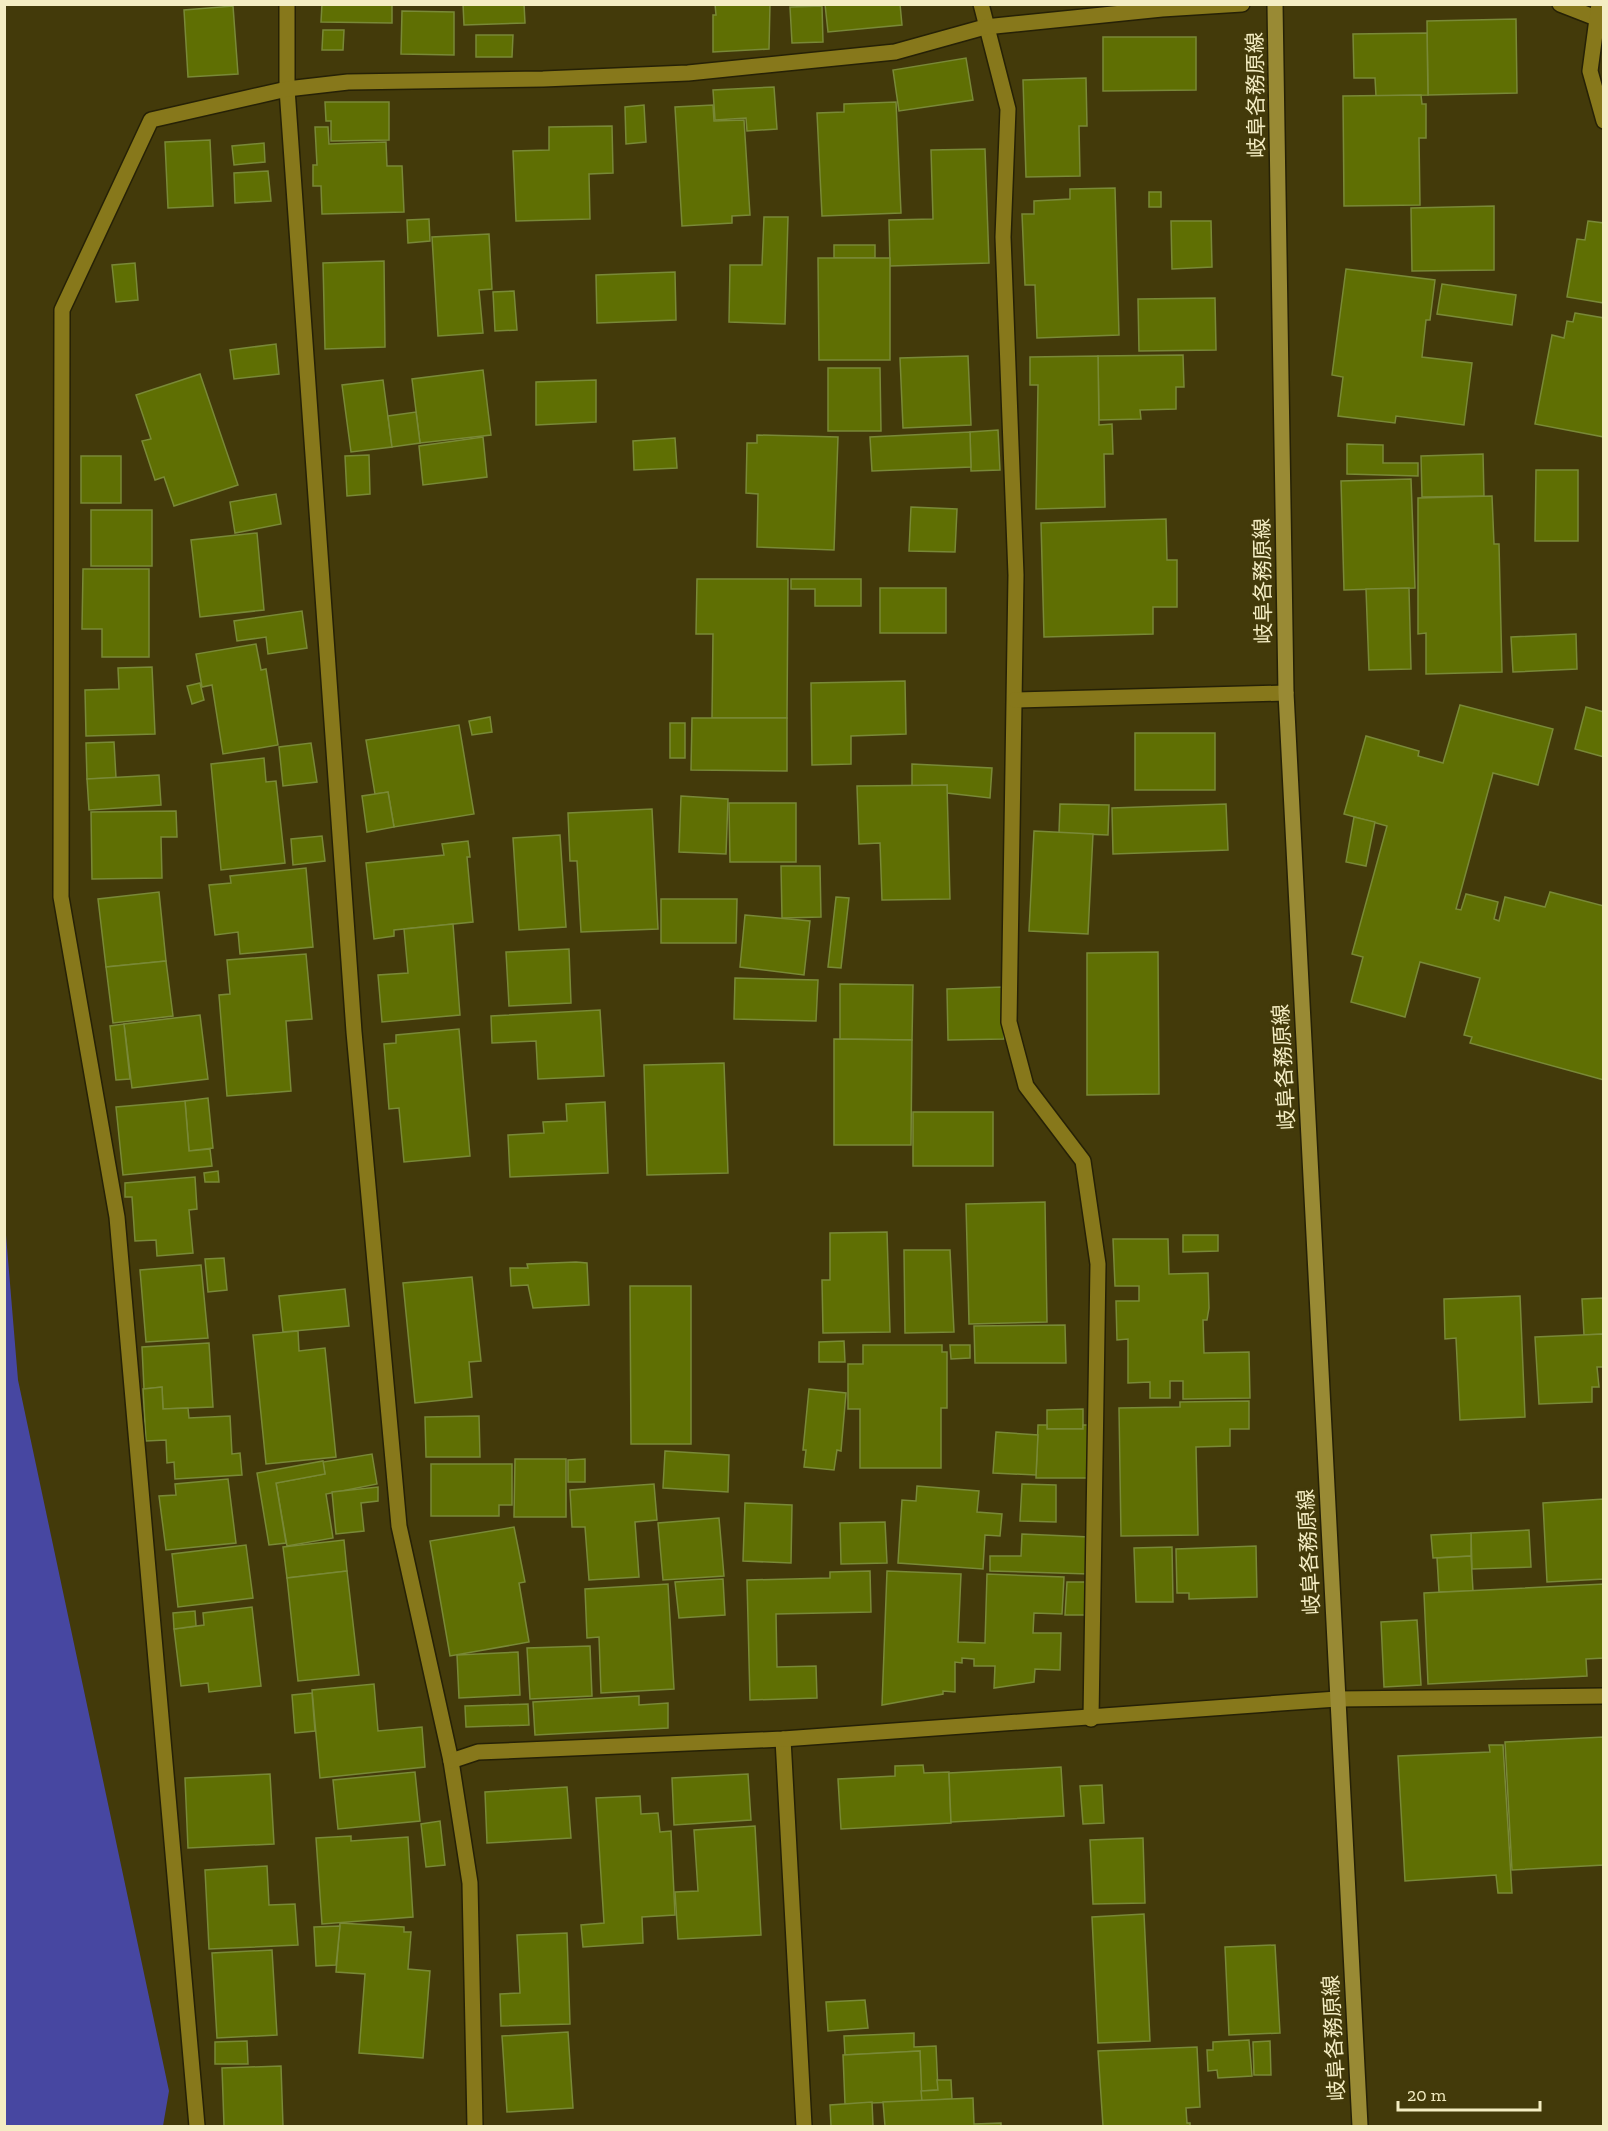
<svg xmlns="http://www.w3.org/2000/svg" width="1608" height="2131" font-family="'Zilla Slab','Noto Sans JP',serif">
	<rect width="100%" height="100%" fill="#433a0a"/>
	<path fill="#4747a1" d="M4 1211 18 1380 169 2091 163 2126H5Z"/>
	<g fill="#5f6f03" stroke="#798937" stroke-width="1.5">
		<path d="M322 4H392V23L321 22Z"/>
		<path d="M463 4H524L525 23 464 25Z"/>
		<path d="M715 4H770L769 49 713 52V15H716Z"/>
		<path d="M825 4H900L902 25 828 32Z"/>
		<path d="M233 6 238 74 188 77 184 10Z"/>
		<path d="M822 6 823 42 792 43 790 7Z"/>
		<path d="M402 11 454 12V55L401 54Z"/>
		<path d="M1516 19 1517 93 1428 95 1427 21Z"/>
		<path d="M323 30H344L343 50H322Z"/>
		<path d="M1427 33 1428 95 1376 96 1375 78H1354L1353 34Z"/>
		<path d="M476 35H513L512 57H476Z"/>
		<path d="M1103 37H1196V90L1103 91Z"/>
		<path d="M966 58 973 100 899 111 893 70Z"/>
		<path d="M1086 78 1087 126H1079L1080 176 1026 177 1023 80Z"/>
		<path d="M774 87 777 129 747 131 746 118 715 120 713 90Z"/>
		<path d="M1421 95 1422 104H1426V138H1419L1420 205 1344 206 1343 96Z"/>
		<path d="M325 102H389V140L331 141V121H326Z"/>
		<path d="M896 102 901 213 822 216 817 113 844 112V104Z"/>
		<path d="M644 105 646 142 626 144 625 107Z"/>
		<path d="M713 105 714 121 744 120 750 215 732 216V223L682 226 675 107Z"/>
		<path d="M612 126 613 173 589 174 590 219 516 221 513 151 549 150V127Z"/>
		<path d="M315 127H328L329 144 386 142 387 166H402L404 212 322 214 321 186H313V165H317Z"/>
		<path d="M210 140 213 206 168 208 165 142Z"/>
		<path d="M264 143 265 162 234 165 232 146Z"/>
		<path d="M985 149 989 263 890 266 889 220 933 219 931 150Z"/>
		<path d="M268 171 271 201 235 203 234 173Z"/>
		<path d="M1115 188 1119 335 1037 338 1035 285H1025L1022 214H1034V201L1070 199V189Z"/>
		<rect x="1149" y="192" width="12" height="15"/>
		<path d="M1494 206V270L1412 271 1411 208Z"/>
		<path d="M764 217H788L785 324 729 322 730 265H762Z"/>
		<path d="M429 219 430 241 408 243 407 220Z"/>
		<path d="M1171 221H1211L1212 267 1172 269Z"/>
		<path d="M1588 221 1604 223V303L1567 297 1577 239 1585 240Z"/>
		<path d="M489 234 492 289 479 290 483 333 438 336 432 237Z"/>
		<rect x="834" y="245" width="41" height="13"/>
		<path d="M818 258H890V360H819Z"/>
		<path d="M384 261 385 347 325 349 323 263Z"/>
		<path d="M135 263 138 300 116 302 112 265Z"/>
		<path d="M1346 269 1435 280 1430 320H1426L1422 357 1472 363 1464 425 1396 416 1395 423 1338 416 1343 377 1332 375Z"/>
		<path d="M675 272 676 320 597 323 596 275Z"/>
		<path d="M1442 284 1516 295 1512 325 1437 314Z"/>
		<path d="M514 291 517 330 495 331 493 292Z"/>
		<path d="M1215 298 1216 350 1139 351 1138 299Z"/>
		<path d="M1575 313 1604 318V437L1535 424 1552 335 1564 338 1567 321 1573 322Z"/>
		<path d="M276 344 279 374 234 379 230 350Z"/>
		<path d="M1183 355 1184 387H1176V409L1140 410 1141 419 1099 420 1098 356Z"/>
		<path d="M968 356 971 425 903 428 900 358Z"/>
		<path d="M1098 356 1099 425 1112 424 1113 454H1104L1105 507 1036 509 1038 385H1030V357Z"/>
		<path d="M828 368H880L881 431H828Z"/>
		<path d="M483 370 491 435 420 443 412 379Z"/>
		<path d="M200 374 238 485 174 506 164 477 155 480 142 441 151 439 136 395Z"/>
		<path d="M383 380 392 447 351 452 342 385Z"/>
		<path d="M596 380V422L536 425V382Z"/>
		<path d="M416 412 420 443 392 447 388 416Z"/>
		<path d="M998 430 1000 470 971 471 970 432Z"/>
		<path d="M970 432 971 467 872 471 870 437Z"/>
		<path d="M757 435 838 437 834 550 757 547 758 494 746 493 747 443H757Z"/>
		<path d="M483 437 487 477 423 485 419 446Z"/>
		<path d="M675 438 677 468 634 470 633 441Z"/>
		<path d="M1347 444 1383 445V463H1418V476L1347 474Z"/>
		<path d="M1483 454 1484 496 1422 497 1421 456Z"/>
		<path d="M369 455 370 494 347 496 345 456Z"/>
		<rect x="81" y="456" width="40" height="47"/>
		<path d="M1536 470H1578V541H1535Z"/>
		<path d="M1411 479 1415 588 1344 590 1341 481Z"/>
		<path d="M276 494 281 524 235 533 230 502Z"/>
		<path d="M1492 496 1494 544H1499L1502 672 1426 674V633L1418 634V498Z"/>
		<path d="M911 507 957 509 955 552 909 551Z"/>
		<rect x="91" y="510" width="61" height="56"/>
		<path d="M1166 519 1167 560H1177V607H1153V634L1044 637 1041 523Z"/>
		<path d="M257 533 264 610 200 617 191 540Z"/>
		<path d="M83 569H149V657H102V629H82Z"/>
		<path d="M697 579H788L787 718H712L713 634H696Z"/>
		<path d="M791 579H861V606H815V589H791Z"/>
		<rect x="880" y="588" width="66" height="45"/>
		<path d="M1409 588 1411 669 1369 670 1366 589Z"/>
		<path d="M302 611 307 648 268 654 266 637 237 641 234 621Z"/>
		<path d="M1576 634 1577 669 1513 672 1511 637Z"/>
		<path d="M256 644 261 670 266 669 278 745 223 754 212 685 202 687 196 654Z"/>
		<path d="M152 667 155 734 86 736 85 690 119 689 118 668Z"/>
		<path d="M905 681 906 734 851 736V764L812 765 811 683Z"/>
		<path d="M200 683 204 700 192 704 187 686Z"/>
		<path d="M1460 705 1553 729 1538 785 1493 773 1456 909 1461 910 1466 894 1498 902 1494 919 1499 921 1505 897 1545 907 1550 892 1604 906V1080L1470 1043 1472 1037 1464 1035 1480 978 1420 962 1405 1017 1351 1002 1363 957 1352 954 1387 826 1344 814 1366 736 1419 751 1418 756 1443 763Z"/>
		<path d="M1586 707 1604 712V757L1575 749Z"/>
		<path d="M490 717 492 732 472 735 469 721Z"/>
		<path d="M692 718H787V771L691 770Z"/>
		<rect x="670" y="723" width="15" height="35"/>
		<path d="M459 725 474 814 394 827 388 792 375 794 366 740Z"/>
		<rect x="1135" y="733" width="80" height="57"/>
		<path d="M114 742 116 778 87 779 86 743Z"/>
		<path d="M311 743 317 782 283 786 279 747Z"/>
		<path d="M264 758 266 782 276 781 285 863 221 870 211 764Z"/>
		<path d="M912 764 992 768 990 798 947 793V785L912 786Z"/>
		<path d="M159 775 161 805 89 810 87 779Z"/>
		<path d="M947 785 950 899 882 900 880 843 859 844 857 786Z"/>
		<path d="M388 792 394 827 367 832 362 796Z"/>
		<path d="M681 796 728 799 726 854 679 852Z"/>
		<path d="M729 803H796V862H730Z"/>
		<path d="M1060 804 1109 805 1108 835 1059 833Z"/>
		<path d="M1226 804 1228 850 1113 854 1112 808Z"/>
		<path d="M652 809 658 929 581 932 577 861H570L568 813Z"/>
		<path d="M176 811 177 837H161L162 878 92 879 91 812Z"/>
		<path d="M1354 817 1375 822 1366 866 1346 862Z"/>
		<path d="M1034 831 1093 834 1088 934 1029 931Z"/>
		<path d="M560 835 566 927 519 930 513 838Z"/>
		<path d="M322 836 325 861 293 865 291 839Z"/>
		<path d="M468 841 470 857H467L473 922 394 930V936L374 939 366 863 444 855 442 844Z"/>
		<path d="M781 866H820L821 917 782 918Z"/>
		<path d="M306 868 313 947 240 954 238 932 215 935 209 885 231 883 230 876Z"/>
		<path d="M159 892 166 961 106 967 98 899Z"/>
		<path d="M836 897 849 898 841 968 828 967Z"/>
		<path d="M661 899H737L736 943H661Z"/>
		<path d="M745 915 810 921 804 975 740 967Z"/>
		<path d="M453 924 460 1015 382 1022 378 975 408 973 404 929Z"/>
		<path d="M569 949 571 1003 509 1006 506 952Z"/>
		<path d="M1158 952 1159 1094 1087 1095V953Z"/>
		<path d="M306 954 312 1019 286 1021 291 1091 227 1096 219 995 230 994 227 960Z"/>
		<path d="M166 961 173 1016 113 1023 106 967Z"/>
		<path d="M735 978 818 980 816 1021 734 1019Z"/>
		<path d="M840 984 913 985 912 1040 840 1039Z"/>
		<path d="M1003 987 1004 1039 948 1040 947 989Z"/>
		<path d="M600 1010 604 1076 538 1079 536 1041 492 1043 491 1016Z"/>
		<path d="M200 1015 208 1079 132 1088 124 1024Z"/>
		<path d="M124 1024 130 1079 116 1080 110 1026Z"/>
		<path d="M459 1029 470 1156 404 1162 399 1108 389 1109 384 1044 396 1043V1035Z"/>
		<path d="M834 1039 912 1040 911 1145H834Z"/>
		<path d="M724 1063 728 1173 647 1175 644 1065Z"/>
		<path d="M208 1098 213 1148 189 1151 185 1101Z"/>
		<path d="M185 1101 189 1151 210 1149 212 1166 123 1175 116 1107Z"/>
		<path d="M605 1102 608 1173 510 1177 508 1135 544 1133 543 1122 567 1121 566 1104Z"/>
		<rect x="913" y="1112" width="80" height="54"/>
		<path d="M218 1171 219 1182H205L204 1173Z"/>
		<path d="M195 1177 197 1209 189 1210 193 1253 157 1256 156 1240 135 1241 132 1197H125V1183Z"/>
		<path d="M1045 1202 1047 1322 969 1324 966 1204Z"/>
		<path d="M887 1232 890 1332 823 1333 822 1280H830V1233Z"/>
		<path d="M1183 1235H1218V1251L1183 1252Z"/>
		<path d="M1113 1239H1168L1169 1274 1208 1273 1209 1308 1207 1320H1203L1204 1353 1249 1352 1250 1398 1183 1399V1381H1170V1398H1150V1382L1128 1383V1339L1117 1340 1116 1301H1139V1286H1115Z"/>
		<path d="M904 1250H950L954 1332 905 1333Z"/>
		<path d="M224 1258 227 1290 208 1292 205 1259Z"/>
		<path d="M576 1262 587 1263 589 1305 533 1308 528 1285 511 1286 510 1268H528L527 1264Z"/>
		<path d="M201 1265 208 1338 146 1342 140 1270Z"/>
		<path d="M472 1277 481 1361 469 1362 472 1397 415 1403 403 1283Z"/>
		<path d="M630 1286H691V1444H631Z"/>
		<path d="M345 1289 349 1326 283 1332 279 1296Z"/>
		<path d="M1520 1296 1525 1417 1460 1420 1456 1338 1445 1339 1444 1299Z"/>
		<path d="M1604 1298V1334L1584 1335 1582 1299Z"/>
		<path d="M1065 1325 1066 1363H975L974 1326Z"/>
		<path d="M298 1331 299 1351 325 1348 336 1457 266 1464 253 1335Z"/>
		<path d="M1604 1334V1367H1597L1599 1387H1592V1402L1539 1404 1535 1337Z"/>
		<path d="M844 1341 845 1362H819V1342Z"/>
		<path d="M209 1343 213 1407 163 1409 162 1387 144 1389 142 1347Z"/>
		<path d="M863 1345H942V1352H947V1408H941V1468H860V1409H848V1364H863Z"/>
		<path d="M950 1345H970V1358L951 1359Z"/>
		<path d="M162 1387 163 1409 188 1408 189 1418 230 1416 232 1454 240 1453 242 1475 175 1479 174 1462 167 1463 166 1440 146 1441 143 1389Z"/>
		<path d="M809 1389 846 1393 841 1451 837 1450 834 1470 804 1467 806 1450H803Z"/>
		<path d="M1249 1401V1429H1230V1446L1196 1447 1198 1535 1121 1536 1119 1408 1180 1407V1402Z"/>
		<path d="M1083 1409V1429H1047V1410Z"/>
		<path d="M479 1416 480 1457H426L425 1417Z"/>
		<path d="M1038 1425H1047V1429H1083V1425H1090V1478H1036Z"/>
		<path d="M996 1432 1038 1435 1036 1475 993 1473Z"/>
		<path d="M665 1451 729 1455 728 1492 663 1488Z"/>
		<path d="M372 1454 377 1484 326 1494 333 1538 287 1546 276 1483 325 1474 323 1462Z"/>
		<path d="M515 1459H566V1517H514Z"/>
		<path d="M585 1459V1482H568V1460Z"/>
		<path d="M323 1461 325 1474 276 1483 286 1543 269 1545 257 1473Z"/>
		<path d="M431 1464H512V1505H499V1516H431Z"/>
		<path d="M228 1479 236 1543 166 1550 159 1496 176 1495 175 1484Z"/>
		<path d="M654 1484 657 1520 635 1522 639 1577 589 1580 585 1527H572L570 1490Z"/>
		<path d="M1022 1484 1056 1485V1522L1020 1521Z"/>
		<path d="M917 1486 979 1491 977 1512 1002 1514 1000 1536 985 1535 983 1569 898 1563 902 1500 916 1501Z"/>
		<path d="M378 1487V1501L361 1503 364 1531 336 1534 332 1492Z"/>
		<path d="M1604 1499V1579L1547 1582 1543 1503Z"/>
		<path d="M745 1503 792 1505 791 1563 743 1561Z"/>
		<path d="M719 1518 724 1576 663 1580 658 1523Z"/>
		<path d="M885 1522 887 1563 841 1564 840 1523Z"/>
		<path d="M514 1527 525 1582 519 1583 529 1642 450 1656 430 1541Z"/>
		<path d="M1529 1530 1531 1567 1472 1569 1471 1533Z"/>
		<path d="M1471 1533V1556L1433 1558 1431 1535Z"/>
		<path d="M1022 1534 1090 1537 1089 1574 990 1571V1556H1021Z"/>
		<path d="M344 1540 347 1571 287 1578 283 1547Z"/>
		<path d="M246 1545 253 1598 178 1607 172 1554Z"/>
		<path d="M1256 1546 1257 1597 1189 1599V1593H1177L1176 1549Z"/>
		<path d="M1172 1547 1173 1602H1136L1134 1548Z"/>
		<path d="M1471 1556 1473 1591 1439 1592 1437 1558Z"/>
		<path d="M347 1571 359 1675 298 1681 287 1578Z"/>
		<path d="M870 1571 871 1612 776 1614 777 1667 816 1666 817 1698 750 1700 747 1580 830 1578V1572Z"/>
		<path d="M887 1571 961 1574 958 1642 985 1643 987 1574 1064 1577 1062 1614 1034 1613 1033 1633H1061L1060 1670 1035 1669 1034 1682 994 1688 995 1666H974V1659L962 1658V1663L955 1662V1692L943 1691V1694L882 1705Z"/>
		<path d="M723 1579 725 1615 679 1618 675 1582Z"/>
		<path d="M1067 1582H1087L1086 1615H1065Z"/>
		<path d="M668 1584 674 1689 601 1693 599 1637 587 1638 585 1589Z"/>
		<path d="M1604 1584V1658L1586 1659 1587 1676 1428 1684 1424 1593Z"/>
		<path d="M252 1607 261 1686 209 1692 208 1683 181 1686 174 1629 204 1625 203 1613Z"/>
		<path d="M195 1611 196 1626 174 1629 173 1613Z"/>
		<path d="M1417 1620 1421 1685 1384 1687 1381 1622Z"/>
		<path d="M590 1646 592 1696 530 1699 527 1648Z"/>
		<path d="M518 1652 520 1695 459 1698 457 1655Z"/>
		<path d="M374 1684 378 1731 422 1727 425 1767 320 1778 312 1690Z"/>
		<path d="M312 1693 315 1731 295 1733 292 1695Z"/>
		<path d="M639 1696V1705L668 1703V1728L535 1735 533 1702Z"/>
		<path d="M528 1704 529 1725 466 1727 465 1706Z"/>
		<path d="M1604 1737V1865L1512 1870 1505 1742Z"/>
		<path d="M1489 1745H1503L1512 1893H1498L1496 1875 1405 1881 1398 1756 1490 1752Z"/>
		<path d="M923 1765 924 1773 949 1772 951 1823 841 1829 838 1779 895 1776V1766Z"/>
		<path d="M1061 1767 1064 1816 951 1822 949 1773Z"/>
		<path d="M415 1772 420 1821 338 1829 333 1780Z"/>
		<path d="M270 1774 274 1844 188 1848 185 1778Z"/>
		<path d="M748 1774 751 1820 674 1825 672 1778Z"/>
		<path d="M1102 1785 1104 1823 1083 1824 1080 1786Z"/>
		<path d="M567 1787 571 1838 487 1843 485 1792Z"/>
		<path d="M640 1796 641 1814 658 1813 660 1832 671 1831 675 1915 642 1917 643 1943 583 1947 581 1925 604 1923 596 1798Z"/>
		<path d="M440 1821 445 1865 426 1867 421 1824Z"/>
		<path d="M755 1826 761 1935 678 1939 675 1892 698 1891 694 1830Z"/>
		<path d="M351 1836V1841L408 1837 413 1917 322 1924 316 1838Z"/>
		<path d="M1143 1838 1145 1903 1093 1904 1090 1840Z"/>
		<path d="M267 1866 269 1905 295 1904 298 1945 209 1949 205 1870Z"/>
		<path d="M1144 1914 1150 2041 1098 2043 1092 1917Z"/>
		<path d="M340 1923 404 1927V1932H411L408 1969 430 1971 423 2058 359 2053 365 1974 336 1972Z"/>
		<path d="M340 1926 336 1965 316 1966 314 1927Z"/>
		<path d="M567 1933 570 2024 501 2026 500 1994 520 1993 517 1935Z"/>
		<path d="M1275 1945 1280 2033 1229 2035 1225 1947Z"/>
		<path d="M272 1950 277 2035 217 2038 212 1953Z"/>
		<path d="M865 2000 868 2028 828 2031 826 2002Z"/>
		<path d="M568 2032 573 2108 507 2112 502 2036Z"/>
		<path d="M914 2033V2047L936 2046 938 2090 921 2091 920 2051 845 2055 844 2036Z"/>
		<path d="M1249 2040 1252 2076 1218 2078 1217 2070 1208 2071 1207 2050H1213V2042Z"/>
		<path d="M247 2041 248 2064H215V2042Z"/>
		<path d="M1270 2041 1271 2075H1254L1253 2042Z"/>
		<path d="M1197 2047 1200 2107 1186 2108 1187 2123H1190V2126H1103L1098 2051Z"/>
		<path d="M920 2051 922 2101 845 2104 843 2055Z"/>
		<path d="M281 2066 283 2126H224L222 2068Z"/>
		<path d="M937 2080H951L952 2099 922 2101 921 2091 938 2090Z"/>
		<path d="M973 2098 974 2124 1001 2123V2126H885L883 2102Z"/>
		<path d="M872 2102 873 2126H831L830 2105Z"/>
	</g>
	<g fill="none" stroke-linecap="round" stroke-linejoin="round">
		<g stroke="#262106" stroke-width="18">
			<g id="street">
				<path d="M287 4V89L354 1032 399 1526 451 1761 470 1883 475 2126"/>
				<path d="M981 4 1008 109 1003 237 1016 575 1009 1022 1026 1086 1083 1161 1098 1264 1091 1719"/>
				<path d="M1560 4 1596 18"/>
				<path d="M1599 4 1590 71 1604 121"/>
				<path d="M1015 700 1286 693"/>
				<path d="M783 1739 804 2126"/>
				<path d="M451 1761 478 1752 783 1739 1337 1699 1604 1696"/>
				<path d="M197 2126 117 1217 61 897 62 310 151 120 287 89 348 82 543 79 688 73 895 52 985 27 1162 9 1242 4"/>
			</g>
		</g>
		<g stroke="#262106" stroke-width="18">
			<path id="secondary" d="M1275 4 1286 693 1360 2126"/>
		</g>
		<use href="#street" stroke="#87781b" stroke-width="15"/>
		<use href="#secondary" stroke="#998a34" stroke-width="15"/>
	</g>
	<g text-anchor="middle" stroke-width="6" stroke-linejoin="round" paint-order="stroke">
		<g font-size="21" fill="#f4edc3" stroke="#433a0a">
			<text transform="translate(1256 95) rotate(-91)" y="7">岐阜各務原線</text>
			<text transform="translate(1263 581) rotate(-91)" y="7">岐阜各務原線</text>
			<text transform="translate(1284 1067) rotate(-93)" y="7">岐阜各務原線</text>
			<text transform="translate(1309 1552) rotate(-93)" y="7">岐阜各務原線</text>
			<text transform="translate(1334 2038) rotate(-93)" y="7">岐阜各務原線</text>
		</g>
	</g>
	<rect width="1608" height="2131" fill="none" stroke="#f4edc3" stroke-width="12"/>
	<path d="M1398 2101v9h142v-9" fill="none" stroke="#f4edc3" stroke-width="3"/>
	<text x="1407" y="2101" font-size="18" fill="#f4edc3" stroke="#433a0a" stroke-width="4.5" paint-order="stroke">20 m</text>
</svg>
